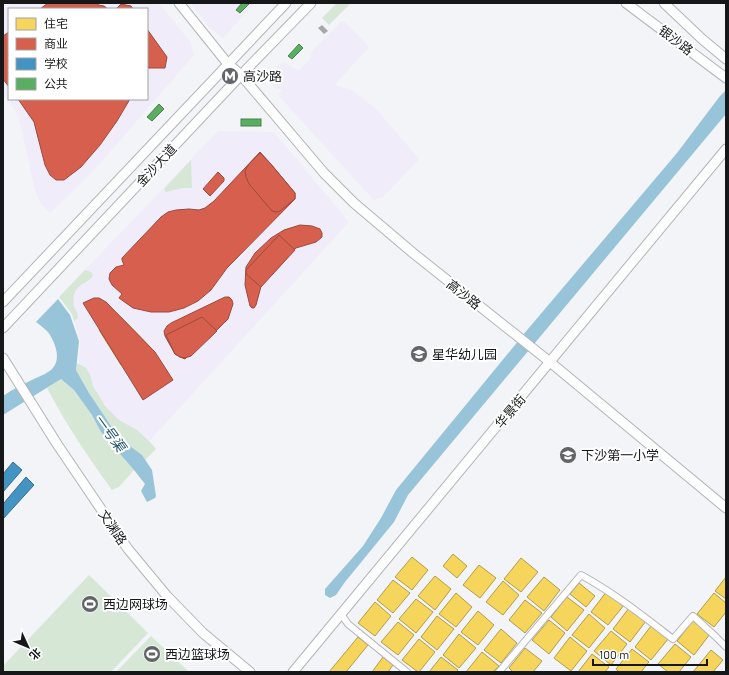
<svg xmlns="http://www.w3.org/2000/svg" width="729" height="675" font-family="Barlow,'Noto Sans SC',sans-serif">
	<rect width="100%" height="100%" fill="#f3f4f8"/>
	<g fill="#f0ecf9" fill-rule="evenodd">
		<path d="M12 3H159L191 43 194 55 96 168 50 213 41 204 35 190 18 114 3 93V10ZM9 9H147V99H9Z"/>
		<path d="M191 3H254L223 38 210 28Z"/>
		<path d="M343 20 369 47 337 82V86L352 90 376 109 419 159 389 191 381 198 374 200 371 197 278 95 282 90 274 87 270 80 273 71 278 65 285 63 299 71 310 59 312 51Z"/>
		<path d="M218 131 274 132 349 222 144 447 125 437 82 375 79 361 80 340 72 314 59 297Z"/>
	</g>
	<g fill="#d6e7d6">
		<path d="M337 3H351L329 25 322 18Z"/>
		<path d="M191 160 192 188H183L166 192 164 189Z"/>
		<path d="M85 270 91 272 93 275C91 282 80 283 76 290 73 294 73 302 74 306 76 311 78 313 78 318L74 321 72 314 59 297Z"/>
		<path d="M77 363 86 368 90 375 93 386 105 406 119 420 137 430 151 443 156 449 145 460 142 455 119 438 89 393 76 370Z"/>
		<path d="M61 379 74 390 92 415 101 432 134 470 119 487 112 490C88 457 66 424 47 388Z"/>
		<path d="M89 575 148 633 111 672H3V666Z"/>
		<path d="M151 636 189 672H116Z"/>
	</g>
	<g fill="#97c4d8">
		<path d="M726 90V114L408 495 394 522 345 582 336 595 330 598 325 595V589L363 546 381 518 396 490 528 329 677 153 720 96Z"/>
		<path d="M58 299 70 315 79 341 76 370 89 393 119 438 142 455 152 470 156 496 155 498 147 502 141 491 145 484 134 470 101 432 92 415 74 390 61 379 3 415V396C13 389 24 384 36 378 41 376 48 373 52 369 62 359 55 342 48 332 44 328 40 325 36 322Z"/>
	</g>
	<g fill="#f6d55c" stroke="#b39c48">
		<path d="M120 316 150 347 121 365 99 330Z"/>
		<path d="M453 554 467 566 457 578 443 566Z"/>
		<path d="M412 557 428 570 412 590 395 577Z"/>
		<path d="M521 558 538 572 521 592 504 579Z"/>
		<path d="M479 565 496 578 480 598 463 585Z"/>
		<path d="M435 576 451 589 435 610 418 596Z"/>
		<path d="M544 577 560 590 544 611 527 597Z"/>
		<path d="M726 577V599L715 591Z"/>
		<path d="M393 580 410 593 393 613 377 600Z"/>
		<path d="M503 581 519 595 503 615 486 602Z"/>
		<path d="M579 583 595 596 586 607 570 594Z"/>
		<path d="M607 591 624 605 608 625 591 612Z"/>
		<path d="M456 593 472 607 456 627 439 614Z"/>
		<path d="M714 593 726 603V612L714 627 697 614Z"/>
		<path d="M567 597 584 610 567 631 551 617Z"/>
		<path d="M416 599 433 612 416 633 399 619Z"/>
		<path d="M525 600 542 613 525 633 509 620Z"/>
		<path d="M375 602 391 616 375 636 358 623Z"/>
		<path d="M629 608 646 621 630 642 613 629Z"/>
		<path d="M478 611 494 625 478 645 461 632Z"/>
		<path d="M589 614 605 628 589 648 572 635Z"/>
		<path d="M437 616 454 629 437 650 421 637Z"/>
		<path d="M549 620 565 633 549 654 532 640Z"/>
		<path d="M693 621 710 634 694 655 677 641Z"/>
		<path d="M398 622 414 635 398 655 381 642Z"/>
		<path d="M651 626 668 639 651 660 635 647Z"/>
		<path d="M501 629 517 643 501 663 484 650Z"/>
		<path d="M611 631 627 644 611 665 594 651Z"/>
		<path d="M459 634 476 648 459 668 443 655Z"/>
		<path d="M358 637 368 645 346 672H329Z"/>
		<path d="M570 637 587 651 571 671 554 658Z"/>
		<path d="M419 639 435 652 419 672H418L402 660Z"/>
		<path d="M675 644 691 657 679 672H668L658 664Z"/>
		<path d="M525 648 542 661 533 672H513L509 668Z"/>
		<path d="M632 649 649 662 641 672H619L616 669Z"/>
		<path d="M711 650 723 660 713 672H693Z"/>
		<path d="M482 652 499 666 493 672H466Z"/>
		<path d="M592 654 609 667 605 672H578Z"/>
		<path d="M383 657 393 665 388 672H372Z"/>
		<path d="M441 657 458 670 456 672H429Z"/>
	</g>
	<g fill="#d6604d" stroke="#9c4a3d">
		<path d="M48 3H98V5L104 6 108 9H40Z"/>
		<path d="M121 4 131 6 133 9H116Z"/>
		<path d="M147 29 167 57 165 68H147Z"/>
		<path d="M9 32V87L3 79V36Z"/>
		<path d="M18 99H130L117 121 100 145 81 167 64 180H56L50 175 45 165 34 122Z"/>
		<path d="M260 152 270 163 295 193V199L227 268 211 290 198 301 184 308 169 312H151L133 308 119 298 122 294 112 285 109 279 110 273 116 267 124 265 122 260V258L161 217 168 212 176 210 189 209 199 210 205 208 214 201Z"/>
		<path d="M260 153 270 163 295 193V199L280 211 276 212 272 211 249 184 246 177 245 171 249 164Z"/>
		<path d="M218 172 224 178V181L210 196 203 189Z"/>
		<path d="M300 225 312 226 320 229 322 233V237L316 242 296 248 287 255 281 265 277 269 270 272 263 279 256 305 254 308H252L250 306 245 285 246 267 255 253 271 238 284 230Z"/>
		<path d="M279 235 295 250 261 287 246 274V270Z"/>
		<path d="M225 297H229L232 300 233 304 228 319 215 332 213 330 193 349 194 350 185 359 180 357 175 354 165 336 164 331 167 326 171 323Z"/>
		<path d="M94 298H99L106 302 155 352 173 380 143 400 83 303Z"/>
		<path d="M202 317 217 331 191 356 185 358 180 357 175 354 166 335Z"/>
	</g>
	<g fill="#4393c3" stroke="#366e90">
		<path d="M13 462 22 470 3 492V474Z"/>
		<path d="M26 477 34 485 3 519V504Z"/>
	</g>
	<g fill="#5aae61" stroke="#46814b">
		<path d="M242 3H250L240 13 236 10Z"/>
		<path d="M299 44 303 48 292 59 288 56Z"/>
		<path d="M159 104 164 109 152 121 147 117Z"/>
		<rect x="241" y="119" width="20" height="7"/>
	</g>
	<path fill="#a8a8aa" d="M322 25 328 31 324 34 318 28Z"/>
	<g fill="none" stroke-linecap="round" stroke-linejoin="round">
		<g stroke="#b3b4b7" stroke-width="8">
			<g id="street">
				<path d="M341 614 348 624 407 672"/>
				<path d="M499 672 581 575C614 593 643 616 673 639L693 616 715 636 726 647"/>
			</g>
		</g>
		<g stroke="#b3b4b7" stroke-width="11">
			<g id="secondary">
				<path d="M179 3 228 64 241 75 324 173 354 203 413 253 550 362 726 508"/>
				<path d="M626 3 726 78"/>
				<path d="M664 3 702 39 726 59"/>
				<path d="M3 302 286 3"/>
				<path d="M3 328 241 75 311 3"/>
				<path d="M3 358 57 444 128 549 167 596 203 633 250 672"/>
				<path d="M293 672 726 149"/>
			</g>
		</g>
		<use href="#street" stroke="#fdfdfe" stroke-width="6"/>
		<use href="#secondary" stroke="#fdfdfe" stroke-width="9"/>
	</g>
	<defs>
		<g id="metro-disc" transform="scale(0.9)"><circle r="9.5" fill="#636467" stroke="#fff"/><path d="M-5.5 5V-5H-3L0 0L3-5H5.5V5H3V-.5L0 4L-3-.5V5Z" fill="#fff"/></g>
		<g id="school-disc" transform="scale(0.9)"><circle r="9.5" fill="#636467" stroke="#fff"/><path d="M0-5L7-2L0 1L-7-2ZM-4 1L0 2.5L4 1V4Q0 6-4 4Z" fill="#fff"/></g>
		<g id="stadium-disc" transform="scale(0.9)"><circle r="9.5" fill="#636467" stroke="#fff"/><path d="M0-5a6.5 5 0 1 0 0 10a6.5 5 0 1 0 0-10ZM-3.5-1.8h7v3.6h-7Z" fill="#fff"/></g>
	</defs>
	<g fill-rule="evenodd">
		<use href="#metro-disc" x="230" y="76"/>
		<use href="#school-disc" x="419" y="354"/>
		<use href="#school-disc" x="568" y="455"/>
		<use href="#stadium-disc" x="90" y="604"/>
		<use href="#stadium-disc" x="152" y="654"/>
	</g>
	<g text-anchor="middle" stroke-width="4" stroke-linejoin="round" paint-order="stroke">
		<g font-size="13" fill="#161719" stroke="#fff">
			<text transform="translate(676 40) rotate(37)" y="5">银沙路</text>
			<text transform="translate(156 165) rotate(-47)" y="5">金沙大道</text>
			<text transform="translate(464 294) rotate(38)" y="5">高沙路</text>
			<text transform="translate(510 411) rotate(-50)" y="5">华景街</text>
			<text transform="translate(113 527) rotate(56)" y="5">文渊路</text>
		</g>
		<g font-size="13" fill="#161719" stroke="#fff" text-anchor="start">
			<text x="243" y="81">高沙路</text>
			<text x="432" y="359">星华幼儿园</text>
			<text x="581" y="460">下沙第一小学</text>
			<text x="103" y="609">西边网球场</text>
			<text x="165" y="659">西边篮球场</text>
		</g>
		<g font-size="14" font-style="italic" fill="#1f5367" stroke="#fff">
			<text transform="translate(110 433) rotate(54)" y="5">一号渠</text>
		</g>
	</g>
	<rect width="729" height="675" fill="none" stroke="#161719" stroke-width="8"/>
	<rect x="8" y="8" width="140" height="92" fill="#ffffff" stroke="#a2a2a3"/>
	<rect x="16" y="18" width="20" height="12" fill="#f6d55c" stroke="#a2a2a3"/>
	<text x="44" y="28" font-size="12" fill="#161719">住宅</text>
	<rect x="16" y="38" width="20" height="12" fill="#d6604d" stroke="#a2a2a3"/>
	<text x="44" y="48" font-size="12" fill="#161719">商业</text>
	<rect x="16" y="58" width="20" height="12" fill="#4393c3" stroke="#a2a2a3"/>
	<text x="44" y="68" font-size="12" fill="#161719">学校</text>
	<rect x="16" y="78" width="20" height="12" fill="#5aae61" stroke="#a2a2a3"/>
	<text x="44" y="88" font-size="12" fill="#161719">公共</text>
	<g transform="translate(28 647) rotate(134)" stroke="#ffffff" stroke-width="3" paint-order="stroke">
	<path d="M0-3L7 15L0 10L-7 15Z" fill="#161719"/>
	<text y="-6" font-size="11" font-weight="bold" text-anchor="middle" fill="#161719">北</text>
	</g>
	<path d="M593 659v6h114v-6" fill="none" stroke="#161719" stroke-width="2"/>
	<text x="599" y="659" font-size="12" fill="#161719" stroke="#ffffff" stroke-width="3" paint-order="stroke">100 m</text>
</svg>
